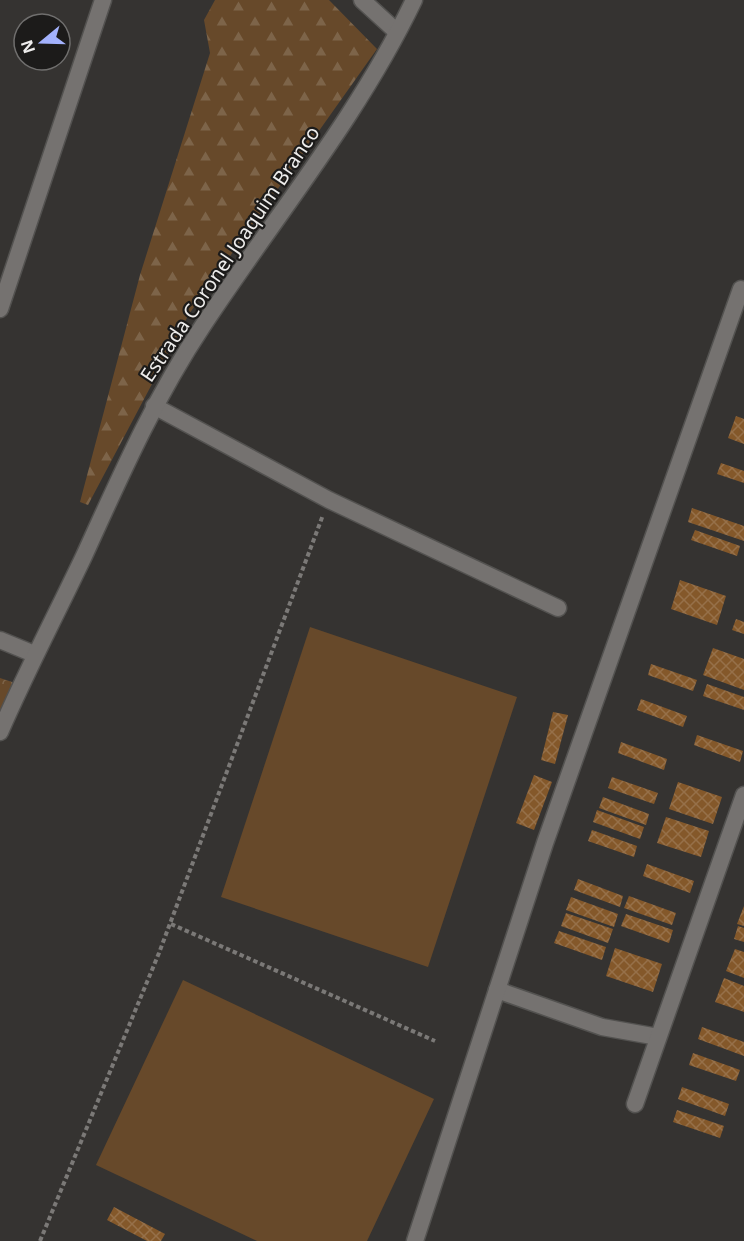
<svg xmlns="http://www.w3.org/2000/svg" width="744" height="1241" font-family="'Noto Sans',sans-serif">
	<defs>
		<pattern id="forest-firs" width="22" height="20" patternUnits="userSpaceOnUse" patternTransform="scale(1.5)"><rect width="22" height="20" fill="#67492a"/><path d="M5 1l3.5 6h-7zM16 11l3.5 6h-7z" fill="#7d6449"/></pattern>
		<pattern id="park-crowns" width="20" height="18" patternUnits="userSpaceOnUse" patternTransform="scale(1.5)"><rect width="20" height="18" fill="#67492a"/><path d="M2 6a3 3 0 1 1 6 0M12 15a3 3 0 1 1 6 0" fill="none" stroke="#7d6449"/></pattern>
		<pattern id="building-cross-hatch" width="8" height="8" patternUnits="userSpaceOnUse" patternTransform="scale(1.5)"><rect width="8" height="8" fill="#84582a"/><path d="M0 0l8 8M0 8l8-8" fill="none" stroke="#967049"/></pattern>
	</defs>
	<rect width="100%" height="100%" fill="#353331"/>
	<path fill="url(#forest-firs)" d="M215 0H329L377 49 189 314 88 505 80 502 140 275 210 53 204 20Z"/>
	<path fill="url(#park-crowns)" d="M0 678 18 684 0 721Z"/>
	<g fill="#67492a">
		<path d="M310 627 517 697 428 967 221 897Z"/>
		<path d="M183 980 434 1099 367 1241H257L96 1165Z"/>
	</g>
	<g fill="url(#building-cross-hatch)">
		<path d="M736 416 744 419V444L728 438Z"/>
		<path d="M721 463 744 471V483L717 474Z"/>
		<path d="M692 508 744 526V541L688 522Z"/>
		<path d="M695 530 740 546 737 556 691 540Z"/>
		<path d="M680 580 726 596 717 625 671 609Z"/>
		<path d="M736 619 744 622V634L732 630Z"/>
		<path d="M713 648 744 659V690L703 675Z"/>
		<path d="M651 664 697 680 693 691 648 675Z"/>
		<path d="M707 684 744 697V710L703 696Z"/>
		<path d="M641 699 687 716 683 727 637 710Z"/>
		<path d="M553 712 568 715 555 764 541 760Z"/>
		<path d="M697 735 743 751 740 762 694 745Z"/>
		<path d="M621 742 667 759 664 770 618 753Z"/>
		<path d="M534 775 552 782 534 830 516 823Z"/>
		<path d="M612 777 658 793 654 804 608 788Z"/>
		<path d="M678 782 722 797 713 824 669 809Z"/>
		<path d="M603 797 649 814 646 825 599 808Z"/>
		<path d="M597 810 644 827 640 839 593 822Z"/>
		<path d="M666 817 709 831 701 857 657 843Z"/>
		<path d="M592 830 637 846 634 857 588 841Z"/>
		<path d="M647 864 694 881 690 893 643 876Z"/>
		<path d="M578 879 623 896 620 907 574 890Z"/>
		<path d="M629 896 676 913 672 925 624 908Z"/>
		<path d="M571 897 618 914 614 927 566 910Z"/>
		<path d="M744 906V926L737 924Z"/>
		<path d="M566 913 613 929 608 943 561 926Z"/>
		<path d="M626 914 673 930 669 943 621 926Z"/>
		<path d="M738 926 744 928V942L734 939Z"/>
		<path d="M559 931 606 947 602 960 554 943Z"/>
		<path d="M615 948 662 964 653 992 606 976Z"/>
		<path d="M735 949 744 952V978L726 971Z"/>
		<path d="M724 978 744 986V1012L715 1002Z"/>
		<path d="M702 1027 744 1042V1056L698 1039Z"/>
		<path d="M693 1053 740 1070 736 1081 689 1065Z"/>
		<path d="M682 1087 729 1104 725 1116 678 1099Z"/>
		<path d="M677 1110 724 1126 720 1138 673 1122Z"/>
		<path d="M114 1207 165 1234 161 1241H147L107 1220Z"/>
	</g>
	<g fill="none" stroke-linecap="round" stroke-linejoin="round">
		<g stroke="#535250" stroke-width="19">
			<g id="minor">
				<path d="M362 0 397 32"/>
				<path d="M0 309 103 0"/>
				<path d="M154 406 329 500 558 608"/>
				<path d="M0 640 34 654"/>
				<path d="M497 990 602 1027 658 1037"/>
				<path d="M635 1104 744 795"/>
				<path d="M415 1241 545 843 741 289"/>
			</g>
		</g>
		<g stroke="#535250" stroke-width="19">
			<path id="tertiary" d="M0 732C26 672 56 615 84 556 120 477 154 399 202 327 273 219 358 117 414 0"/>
		</g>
		<g stroke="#7b7977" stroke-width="4" stroke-dasharray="4.5 3" stroke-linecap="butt">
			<path d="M171 924 435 1041"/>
			<path d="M40 1241 159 953 323 515"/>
		</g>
		<use href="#minor" stroke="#757270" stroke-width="16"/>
		<use href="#tertiary" stroke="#757270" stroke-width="16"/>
	</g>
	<g text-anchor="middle" stroke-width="4.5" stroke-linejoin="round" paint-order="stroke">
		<g font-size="20" fill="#eeedec" stroke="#1c1b1a">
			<text transform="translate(230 254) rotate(-56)" y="7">Estrada Coronel Joaquim Branco</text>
		</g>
	</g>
	<g transform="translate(42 42) rotate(251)"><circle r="28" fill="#1c1b1a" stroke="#706f6e" stroke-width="1.5"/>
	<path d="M0-4.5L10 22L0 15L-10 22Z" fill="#a3b2fd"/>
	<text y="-9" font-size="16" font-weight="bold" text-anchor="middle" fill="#eeedec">N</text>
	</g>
</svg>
